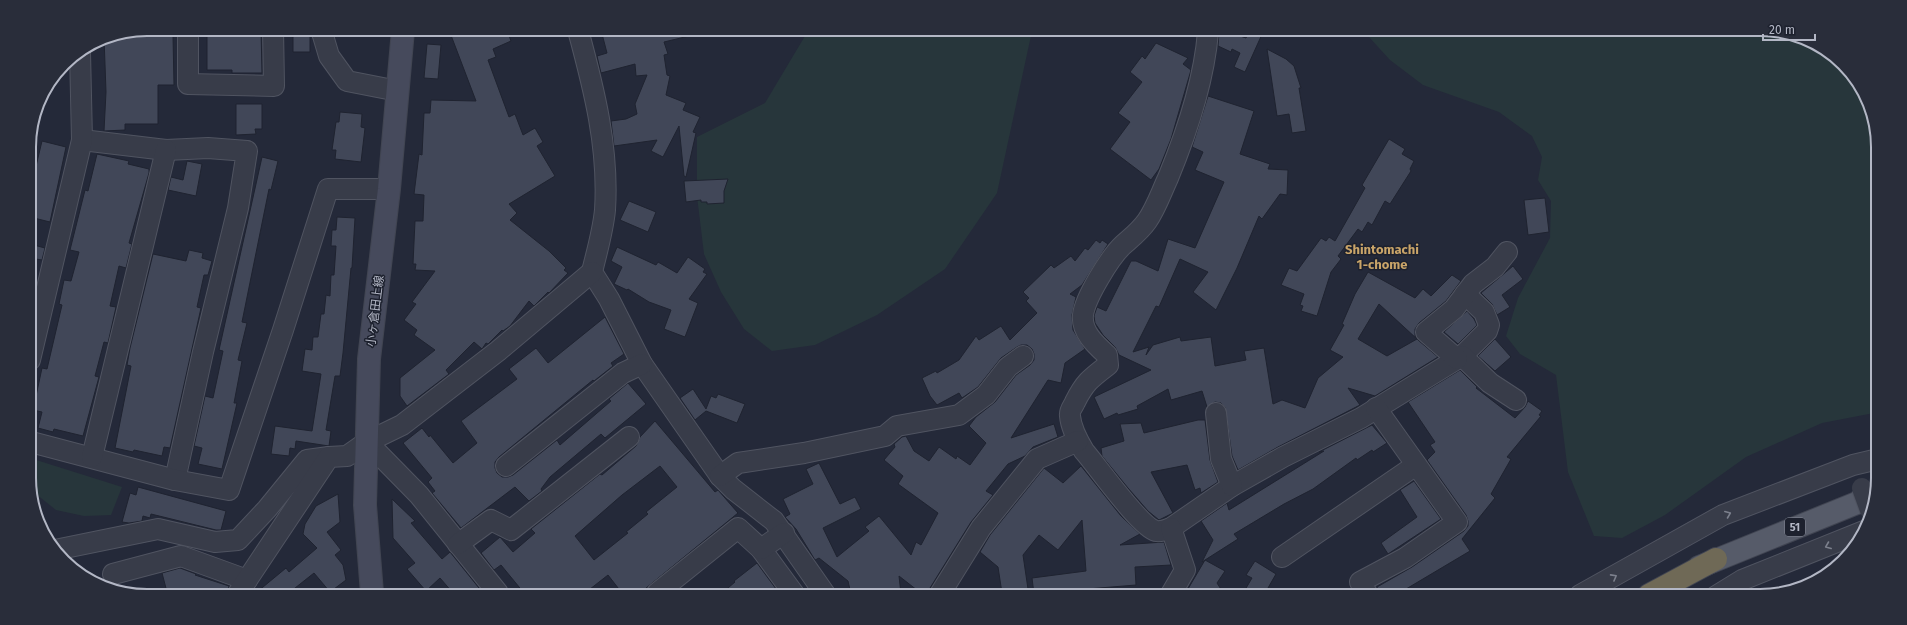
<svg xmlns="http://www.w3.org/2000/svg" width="1907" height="625" font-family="'Fira Sans','Noto Sans JP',sans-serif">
	<rect width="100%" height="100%" fill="#242939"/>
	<g fill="#27363b">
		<path d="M808 31H1032L997 193 945 269 877 315 815 345 772 351 744 329 721 292 704 254 697 196V137L765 103Z"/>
		<path d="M1368 32 1791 33 1849 69 1876 124 1874 413 1822 423 1746 457 1665 515 1622 538 1594 536 1568 472 1556 375 1520 354 1506 336 1518 298 1550 238 1551 201 1538 180 1542 157 1532 136 1499 112 1423 85 1390 60 1369 37Z"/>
		<path d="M33 459 122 487 111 515 84 516 56 510 31 490V463Z"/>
	</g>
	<g fill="#414758" stroke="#1f2330" fill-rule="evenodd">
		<path d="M207 29H261L262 73H232V70H207Z"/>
		<path d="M449 30H507L511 41 493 49 496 57 488 60 509 117 515 114 523 135 535 128 543 142 537 146 555 176 509 204 517 213 510 220 549 251 566 268 564 270 568 273 549 293 548 292 534 306 529 301 510 326 503 331 502 330 488 344 486 343 482 349 474 342 446 370 449 374 407 406 400 396V378L435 350 414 335 417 330 404 320 416 304 412 302 435 271 415 270 416 264H413L415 221H423L424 195 414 194 419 154 422 155 424 113H430L431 100 476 101Z"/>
		<path d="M601 30H624L625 36 641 30H688L689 36 664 42 668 54 664 55 667 75 670 76 666 95 686 103 683 110 700 117 693 132 696 133 686 177 684 176 679 126 663 157 651 151 657 140 614 146 611 121 626 119 637 114 635 104 647 75 636 76 635 64 601 73 597 56 607 53Z"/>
		<path d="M1219 32H1228L1246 38 1249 32H1263L1245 72 1234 67 1240 53 1232 49 1231 52 1218 46Z"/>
		<path d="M293 33 310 34V52H293Z"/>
		<path d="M141 36H173L174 85H158V124H125V130L104 131 106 92 104 37Z"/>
		<path d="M1156 43 1188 58 1183 64 1191 70 1171 139 1159 169 1151 180 1110 149 1130 122 1118 113 1142 82 1130 72 1142 56 1145 59Z"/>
		<path d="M427 44 441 45 438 79 424 78Z"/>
		<path d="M1267 49 1286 59 1294 66 1301 88H1299L1306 131 1292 133 1289 114 1277 116Z"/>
		<path d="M1208 96 1254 111 1240 154 1270 164 1268 169 1288 170 1287 195 1280 194 1262 219 1259 216 1237 268 1216 310 1193 292 1208 272 1180 259 1159 307 1156 306 1133 352 1149 347 1146 355 1153 345 1180 337 1181 341 1211 337 1215 366 1246 360 1244 351 1264 348 1273 404 1282 400 1305 408 1318 378 1343 357 1330 350 1344 325 1342 324 1355 294 1368 272 1415 298 1423 289 1431 296 1452 275 1461 281 1446 301 1419 323 1415 329V336L1418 340 1438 357 1375 396 1348 388 1360 405 1278 447 1238 470 1232 456 1225 407 1221 403 1215 402 1207 407 1202 391 1171 400 1168 389 1137 406 1138 409 1118 415 1117 413 1104 419 1094 397 1151 370 1119 355 1115 347 1103 335 1095 323 1094 316 1097 307 1106 311 1131 261H1136L1158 271 1168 239 1195 248 1224 182 1195 170 1203 152 1192 147ZM1379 304 1417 339 1387 356 1358 339Z"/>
		<path d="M236 104H262V129H255L256 134 236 135Z"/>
		<path d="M340 112 362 114 361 127 365 128 361 162 335 159 336 150H332L336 122H339Z"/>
		<path d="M1389 139 1405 149 1402 154 1414 161 1410 169 1411 171 1390 204 1385 201 1372 225 1368 222 1362 232 1358 229 1338 256 1341 259 1331 272 1317 316 1301 311 1303 306 1300 305 1304 294 1281 285 1289 268 1297 271 1321 238 1326 241 1329 237 1335 241 1365 188 1362 185Z"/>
		<path d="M42 141 66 147 50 222 30 217 29 183H32Z"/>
		<path d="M97 154 129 161 128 164 149 169V173L129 243 132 244 126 268 119 266 110 306 116 307 108 343 104 342 95 376 99 377 83 436 54 429 53 432 38 428 42 412 33 410 42 368 47 369 62 305 59 304 64 280 71 281 79 252 70 250 85 190 88 191Z"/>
		<path d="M262 157 278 161 271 190 269 189 242 322 247 323 238 360 242 361 234 403H237L222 469 198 464 202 448 194 446 205 396 213 398 223 351 219 350Z"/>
		<path d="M187 161 202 164 196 196 168 190 171 177 183 180Z"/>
		<path d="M728 179 724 191V203L707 204V202H701V200L686 202 684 181Z"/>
		<path d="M1545 198 1549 232 1528 235 1524 200Z"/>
		<path d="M629 201 656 212 648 232 620 220Z"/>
		<path d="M337 217 355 218 352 268H351L343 353 340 376H335L326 430 331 431 329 446 296 441 295 449 290 448 289 456 271 454 275 426 312 431 321 374 302 371 305 349 312 350 313 337H318L321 314H324L326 295 330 296 331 275H334L336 246H331L332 230H336Z"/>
		<path d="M1096 240 1100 243 1102 240 1108 244 1082 285 1070 294 1076 297 1072 315 1073 330 1085 349 1065 363 1061 383 1048 380 1011 438 1054 424 1058 437 1033 447 1025 456 1008 464 986 491 993 495 971 522 930 588 929 594H922L899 576 901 594H851L848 581 819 558 815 560 796 529 785 517 790 514 783 499 813 484 806 469 819 463 840 504 855 497 861 509 823 528 837 557 869 531 865 527 879 516 911 555 916 542 921 545 938 513 898 484 903 476 884 460 895 447 894 444 902 437 906 436 914 451 929 461 939 447 956 459 957 456 970 465 986 443 969 426 976 417 995 402 1016 375 1030 365 1034 360V354L1032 349 1027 345H1021L1017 347 1001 358 978 387 962 398 959 393 937 405 930 396 922 378 936 371 937 373 959 360 976 336 979 340 1001 326 1010 340 1037 313 1026 301 1029 298 1023 292 1051 265 1054 268 1071 256 1075 261 1085 248 1088 250Z"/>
		<path d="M30 244 45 248 42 260 30 258Z"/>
		<path d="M617 247 656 265 658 262 677 273 688 257 705 269 703 272 707 274 689 299 698 303 685 337 664 329 671 310 649 302 628 289 627 290 614 284 622 267 611 261Z"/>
		<path d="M189 250 203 253 202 258 212 261 208 275H204L197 307 201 308 170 448 164 447 162 456 134 450 133 452 115 448 131 366 127 365 130 348 153 254 186 261Z"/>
		<path d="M1513 266 1523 279 1502 295 1510 307 1497 315 1492 304 1481 293Z"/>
		<path d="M1467 311 1474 319 1477 325 1458 344 1444 332Z"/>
		<path d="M605 317 624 354 611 363 613 366 594 381 593 380 499 457 495 462V468L497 473 502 477H508L513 475 557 440 560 445 611 401 609 399 628 383 646 404 605 438 601 434 550 477 541 489 542 491 529 501 515 487 461 528 432 493 435 491 428 482 432 478 403 443 422 428 429 437 430 435 453 463 477 443 461 421 517 379 509 369 536 348 548 363Z"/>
		<path d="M1495 339 1511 357 1495 371 1478 356Z"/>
		<path d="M1460 370 1477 387 1476 388 1515 418 1525 407 1528 401 1542 411 1539 415 1541 416 1507 457 1511 459 1491 494 1495 498 1462 539 1470 551 1396 595H1379L1377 587 1412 567 1464 531 1468 526V521L1466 515 1427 460 1435 452 1430 445 1435 442 1408 402Z"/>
		<path d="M693 389 706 409 711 396 716 398 718 394 745 404 737 423 706 411 695 420 680 398Z"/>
		<path d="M1198 420H1205L1210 460 1218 482 1201 493 1200 488 1195 490 1187 465 1151 472 1173 513 1159 520 1148 511 1128 488 1102 456 1101 448 1124 441 1120 424 1141 423 1144 433Z"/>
		<path d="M655 421 715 492 718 490 738 513 640 593H622L608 575 585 593H524L501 565 494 570 481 553 500 537 513 552 535 533 531 529 600 474 602 475 636 446 640 437ZM660 466 677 487 646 512 648 514 626 532 628 533 594 560 575 536 622 495Z"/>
		<path d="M1372 425 1387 443 1373 452 1372 450 1357 460 1356 458 1313 489 1284 504 1234 534 1238 539 1205 560 1225 571 1217 583 1224 594H1185L1205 560 1202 562 1213 540 1201 521 1227 503 1229 510 1324 451 1319 452Z"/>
		<path d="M1081 466 1121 516 1140 534 1120 545 1164 542 1171 565 1135 567 1136 585 1075 590 1076 594H1034L1032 578 1086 571 1082 520 1058 550 1039 535 1023 555 1028 589 1002 593 998 567 980 552 990 535 1044 468 1063 483Z"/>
		<path d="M1414 481 1441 519 1388 554 1381 543 1417 517 1400 490Z"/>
		<path d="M138 487 226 511 221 530H216L151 514 150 518 143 516 142 521 129 523 122 522 130 493 136 495Z"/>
		<path d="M338 494 340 522 327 532 341 550 335 555 343 565 346 580 330 592 314 573 290 592H257L286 568 289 572 317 548 303 534 305 524 316 506Z"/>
		<path d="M392 499 415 521 411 523 442 559 450 552 483 593H453L440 578 426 591 407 569 415 563 393 538Z"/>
		<path d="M1255 561 1276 574 1264 595H1242L1252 578 1246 575Z"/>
		<path d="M757 563 779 593H722L735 582 734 581Z"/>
		<path d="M180 568 196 574 195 575 229 586 228 592H167L162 573Z"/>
	</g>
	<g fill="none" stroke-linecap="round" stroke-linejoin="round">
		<g stroke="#505461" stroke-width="22">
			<g id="street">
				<path d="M188 29V84L274 86 273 29"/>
				<path d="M321 29 329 56 347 81 398 91"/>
				<path d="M578 30C594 89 609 148 605 210 603 231 597 251 592 272L609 299 642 364 720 476 733 489 774 521 825 594"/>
				<path d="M1208 32C1204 81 1187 132 1168 178 1161 193 1156 208 1147 221 1140 231 1132 237 1123 245 1110 257 1085 298 1083 315 1081 332 1096 345 1107 355L1108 365C1091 378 1085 382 1075 402 1073 407 1069 410 1070 416 1071 428 1078 441 1084 451 1098 467 1140 527 1156 531 1161 532 1166 530 1171 528L1232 486 1283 457 1361 418 1462 356 1487 331 1489 325 1484 312 1465 294"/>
				<path d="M82 140 166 150 208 148 247 151 238 208 203 352 175 480"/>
				<path d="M1462 356 1490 383 1516 400"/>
				<path d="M1457 359 1426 332 1454 309 1473 284 1495 267 1507 252"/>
				<path d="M30 360 82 140 80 52"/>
				<path d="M1216 413 1221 459 1232 486"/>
				<path d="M31 442 175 480 229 490 283 330 328 189H389"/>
				<path d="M367 442 419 495 498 593"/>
				<path d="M92 457 166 150"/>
				<path d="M506 466 623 373 642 364"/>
				<path d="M720 476 738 463 804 453 885 436 897 426 959 415 986 395 1008 367 1023 356"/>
				<path d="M1171 528 1185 570 1171 594"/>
				<path d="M458 544 491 520 511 530 629 437"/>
				<path d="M761 549 794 594"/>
				<path d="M55 550 158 529 215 542 238 540 267 509 307 460 329 457"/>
				<path d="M1282 557 1416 465"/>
				<path d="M113 574 181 556 247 580"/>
				<path d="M239 592 329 457 347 456 367 442 402 425 498 351 592 272"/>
				<path d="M657 593 738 528 761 549 784 533"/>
				<path d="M940 594 981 528 1037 459 1078 441"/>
				<path d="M1368 595 1360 582 1405 558 1457 522 1376 408"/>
				<path d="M1580 595 1723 515 1853 465 1874 460"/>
				<path d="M1716 596 1742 580 1864 531"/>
			</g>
		</g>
		<g stroke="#414552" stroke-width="24">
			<path id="secondary" d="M372 593 365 505 369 359 389 189 403 30"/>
		</g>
		<g stroke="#414552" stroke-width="24">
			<path id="primary" d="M1699 567 1874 496"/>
		</g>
		<g stroke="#404451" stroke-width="24">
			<path id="highway" d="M1649 595 1716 559"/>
		</g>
		<use href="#street" stroke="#383c49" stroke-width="20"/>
		<use href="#secondary" stroke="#464a5c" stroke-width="22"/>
		<use href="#primary" stroke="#565b69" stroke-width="22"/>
		<use href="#highway" stroke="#6f6956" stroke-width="22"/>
		<g stroke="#505461" stroke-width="22" stroke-linecap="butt">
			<path id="street-bridge" d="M1862 488 1870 510"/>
		</g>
		<use href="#street-bridge" stroke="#383c49" stroke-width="20"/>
	</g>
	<defs><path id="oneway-chevron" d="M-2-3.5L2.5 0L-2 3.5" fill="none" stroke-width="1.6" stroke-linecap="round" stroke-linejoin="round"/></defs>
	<g stroke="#7c808d">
		<use href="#oneway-chevron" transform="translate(1728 514) rotate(-22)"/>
		<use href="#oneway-chevron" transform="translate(1828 546) rotate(158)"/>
		<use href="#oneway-chevron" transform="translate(1614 577) rotate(-29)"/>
	</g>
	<g text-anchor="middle" stroke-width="3" stroke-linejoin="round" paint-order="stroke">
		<rect fill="#1d212e" stroke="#868a98" stroke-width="1" x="1785" y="518" width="20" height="18" rx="3"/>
		<g font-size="11" font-weight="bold" fill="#b3b7c5">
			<text x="1795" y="531">51</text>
		</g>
		<g font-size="12" fill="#b3b7c5" stroke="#1d212e">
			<text transform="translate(375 311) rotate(-83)" y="4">小ヶ倉田上線</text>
		</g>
		<g font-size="13" font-weight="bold" fill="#caa569" stroke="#1d212e">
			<text x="1382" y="254">Shintomachi<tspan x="1382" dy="15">1-chome</tspan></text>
		</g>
	</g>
	<path d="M0 0H1907V625H0ZM147 36H1760A111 111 0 0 1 1871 147V478A111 111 0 0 1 1760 589H147A111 111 0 0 1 36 478V147A111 111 0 0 1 147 36Z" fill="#292d3a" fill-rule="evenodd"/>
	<path fill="none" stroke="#b3b7c5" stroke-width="2" d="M147 36H1760A111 111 0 0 1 1871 147V478A111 111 0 0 1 1760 589H147A111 111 0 0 1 36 478V147A111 111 0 0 1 147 36Z"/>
	<path d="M1763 34v6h52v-6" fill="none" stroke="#b3b7c5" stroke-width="2"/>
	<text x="1769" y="34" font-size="12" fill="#b3b7c5" stroke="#1d212e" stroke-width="3" paint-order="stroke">20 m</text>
</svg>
